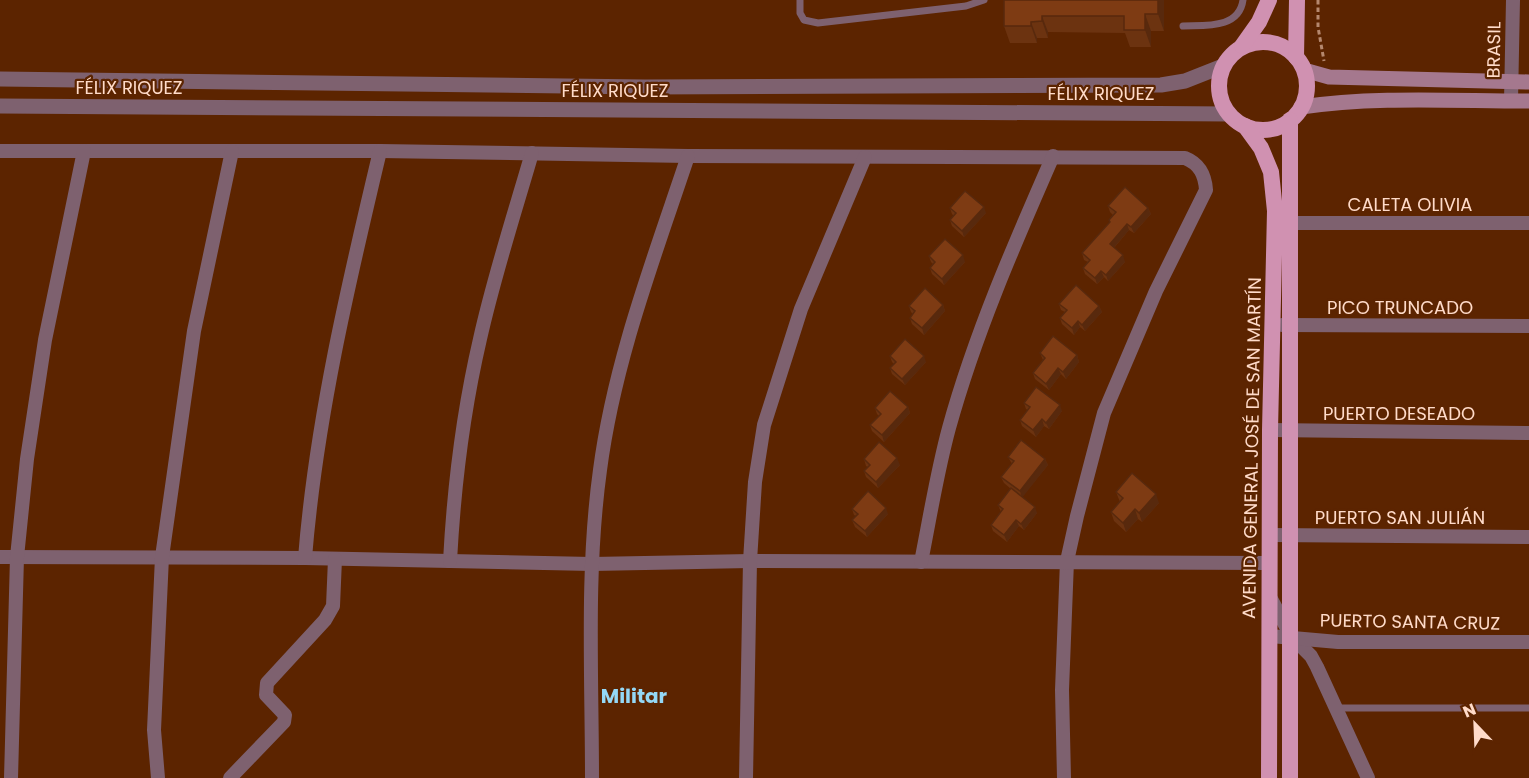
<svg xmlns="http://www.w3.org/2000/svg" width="1529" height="778" font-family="Poppins,sans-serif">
	<rect width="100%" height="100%" fill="#5c2400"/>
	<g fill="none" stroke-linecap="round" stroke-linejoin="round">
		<path stroke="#b5886e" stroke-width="3" stroke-dasharray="4.5 3" stroke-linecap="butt" d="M1318 0V27L1324 61"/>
		<g stroke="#7e616f" stroke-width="7">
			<path d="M800 0V13L804 20 818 23 966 6 984 0"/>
			<path d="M1183 26C1205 25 1239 29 1243 0"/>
			<path d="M1336 708H1529"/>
		</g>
		<g stroke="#7e616f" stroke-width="14">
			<path d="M1511 101 1513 0"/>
			<path d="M0 151H380L688 156 1185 158C1200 164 1205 175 1206 190L1156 291 1104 413 1077 516 1067 561 1062 690 1064 778"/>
			<path d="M1292 223H1529"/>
			<path d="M1282 325 1529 326"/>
			<path d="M1270 430 1529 433"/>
			<path d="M1270 535 1529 537"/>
			<path d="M0 557 305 558 592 564 750 561 1269 563"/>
			<path d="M305 558C316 421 348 285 380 151"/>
			<path d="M450 561C454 486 463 412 480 339 494 276 514 215 532 153"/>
			<path d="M921 562C930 517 937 472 949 428 975 334 1014 245 1053 156"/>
			<path d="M1270 597 1291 636 1311 656 1317 667 1368 778"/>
			<path d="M1270 636 1338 642H1529"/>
			<path d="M11 778 17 557 27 459 45 340 84 151"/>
			<path d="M158 778 154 730 162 557 194 331 232 151"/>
			<path d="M230 778 284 722 285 715 266 695 267 683 325 620 333 606 335 559"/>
			<path d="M592 778C592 676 586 571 600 470 614 362 654 258 688 156"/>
			<path d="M746 778 750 561 755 482 764 425 801 309 865 157"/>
		</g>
		<g stroke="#7e616f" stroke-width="15">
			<path d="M0 79 645 87 1161 85 1185 81 1223 66"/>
			<path d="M0 106 1229 114"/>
		</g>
		<g stroke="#a5788e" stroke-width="15">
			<path d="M1304 70 1329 77 1529 82"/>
			<path d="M1301 107C1376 96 1453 101 1529 101"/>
		</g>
		<g stroke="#d091b1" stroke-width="16">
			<circle cx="1263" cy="86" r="44"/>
			<path d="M1242 46 1259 22 1269 0"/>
			<path d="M1296 57 1297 0"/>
			<path d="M1245 126 1261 148 1271 172 1275 211 1270 430 1269 778"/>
			<path d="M1290 778V120"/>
		</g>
	</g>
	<g fill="#6c3310">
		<path d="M1004 0H1164V31H1151V47H1130L1125 33 1048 32V38H1037V43H1010L1004 26Z"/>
		<path d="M1108 206 1148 208 1151 214 1134 233 1129 230 1114 248 1125 262 1108 281 1104 277 1097 284 1085 274 1083 268 1088 262 1084 260 1082 253 1110 222 1109 220 1113 215 1110 212Z"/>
		<path d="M950 208 986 213 964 237 952 226 950 220 954 216 952 214Z"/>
		<path d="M929 256 965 262 944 285 932 274 930 268 933 264 931 262Z"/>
		<path d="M1059 304 1099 306 1102 312 1085 331 1080 327 1074 335 1062 324 1060 318 1065 312 1061 310Z"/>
		<path d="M943 305 945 311 924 335 912 324 910 318 913 314 911 312 909 306Z"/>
		<path d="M1040 353 1077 355 1079 362 1066 379 1061 374 1049 390 1035 379 1033 373 1043 360Z"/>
		<path d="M890 356 926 362 905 385 892 374 890 368 894 364 892 362Z"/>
		<path d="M1024 403 1062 411 1049 429 1044 426 1036 437 1022 426 1020 420 1028 410 1026 409Z"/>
		<path d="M908 407 910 413 884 442 872 431 870 425 879 416 877 414 875 408Z"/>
		<path d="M1008 457 1045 459 1048 465 1022 497 1037 513 1024 530 1019 526 1007 542 993 531 991 525 1001 512 998 505 1011 489 1004 483 1001 477 1012 464Z"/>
		<path d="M864 459 900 465 878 488 866 477 864 471 868 467 866 466Z"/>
		<path d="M1116 492 1159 503 1142 522 1138 519 1126 532 1114 521 1111 512 1120 502Z"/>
		<path d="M852 509 888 514 867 537 855 527 852 520 856 516 854 515Z"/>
	</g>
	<g fill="#58290d">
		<path d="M1158 0H1164V31L1158 14Z"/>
		<path d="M1145 14 1151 31V47L1145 30Z"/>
		<path d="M1042 16 1048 32V38L1042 21Z"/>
		<path d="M1031 22 1037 38V43L1031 26Z"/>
		<path d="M984 207 986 213 964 237 962 231Z"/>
		<path d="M1148 208 1151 214 1134 233 1131 227Z"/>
		<path d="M1127 224 1129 230 1112 250 1110 244Z"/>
		<path d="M963 255 965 262 944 285 942 279Z"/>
		<path d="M1123 255 1125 262 1108 281 1106 275Z"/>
		<path d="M1101 271 1104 277 1097 284 1095 278Z"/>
		<path d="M943 305 945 311 924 335 922 328Z"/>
		<path d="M1099 306 1102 312 1085 331 1082 325Z"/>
		<path d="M1078 321 1080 327 1074 335 1072 328Z"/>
		<path d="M1077 355 1079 362 1066 379 1063 372Z"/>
		<path d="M924 356 926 362 905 385 902 379Z"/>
		<path d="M1058 368 1061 374 1049 390 1046 384Z"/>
		<path d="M1060 405 1062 411 1049 429 1046 423Z"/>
		<path d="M908 407 910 413 884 442 882 435Z"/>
		<path d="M1042 419 1044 426 1036 437 1033 430Z"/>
		<path d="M897 458 900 465 878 488 876 482Z"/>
		<path d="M1045 459 1048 465 1022 498 1020 491Z"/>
		<path d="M1156 494 1159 503 1142 522 1139 513Z"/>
		<path d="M1035 507 1037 513 1024 530 1021 524Z"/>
		<path d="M886 508 888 514 867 537 865 531Z"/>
		<path d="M1135 509 1138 519 1126 532 1123 523Z"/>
		<path d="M1016 520 1019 526 1007 542 1004 535Z"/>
	</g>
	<g fill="#7e3b13" stroke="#58290d" stroke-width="1.5">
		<path d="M1004 0H1158V14H1145V30H1124V16H1042V21L1031 22V26H1004Z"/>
		<path d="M1125 187 1148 208 1131 227 1127 224 1110 244 1123 255 1106 275 1101 271 1095 278 1083 268 1090 260 1082 253 1110 222 1109 220 1116 212 1108 206Z"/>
		<path d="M965 191 984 207 962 231 950 220 956 213 950 208Z"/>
		<path d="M945 239 963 255 942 279 930 268 935 262 929 256Z"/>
		<path d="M1076 285 1099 306 1082 325 1078 321 1072 328 1060 318 1067 310 1059 304Z"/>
		<path d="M925 288 943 305 922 328 910 318 915 311 909 306Z"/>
		<path d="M1053 336 1077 355 1063 372 1058 368 1046 384 1033 373 1045 358 1040 353Z"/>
		<path d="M905 339 924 356 902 379 890 368 896 362 890 356Z"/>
		<path d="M1036 387 1060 405 1046 423 1042 419 1033 430 1020 420 1030 407 1024 403Z"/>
		<path d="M890 391 908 407 882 435 870 425 881 414 875 408Z"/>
		<path d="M1021 440 1045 459 1020 491 1001 477 1014 461 1008 457Z"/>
		<path d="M879 442 897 458 876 482 864 471 870 465 864 459Z"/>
		<path d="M1132 473 1156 494 1139 513 1135 509 1123 523 1111 512 1123 498 1116 492Z"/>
		<path d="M1011 488 1035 507 1021 524 1016 520 1004 535 991 525 1003 509 998 505Z"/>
		<path d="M868 491 886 508 865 531 852 520 858 514 852 509Z"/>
	</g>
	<g text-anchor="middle" stroke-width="4.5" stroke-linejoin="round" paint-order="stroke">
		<g font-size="18" fill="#ffdbc9" stroke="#5c2400">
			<text transform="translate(1494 50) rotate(-89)" y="6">BRASIL</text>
			<text x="129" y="94">FÉLIX RIQUEZ</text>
			<text x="615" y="97">FÉLIX RIQUEZ</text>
			<text x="1101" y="100">FÉLIX RIQUEZ</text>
			<text x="1410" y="211">CALETA OLIVIA</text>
			<text x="1400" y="314">PICO TRUNCADO</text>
			<text x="1399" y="420">PUERTO DESEADO</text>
			<text transform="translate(1252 448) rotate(-89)" y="6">AVENIDA GENERAL JOSÉ DE SAN MARTÍN</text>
			<text x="1400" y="524">PUERTO SAN JULIÁN</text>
			<text transform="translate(1410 622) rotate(1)" y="6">PUERTO SANTA CRUZ</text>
		</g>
		<g font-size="20" font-weight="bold" fill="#94d8f6" stroke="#5c2400">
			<text x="634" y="703">Militar</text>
		</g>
	</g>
	<g transform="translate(1475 724) rotate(337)" stroke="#5c2400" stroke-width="4.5" paint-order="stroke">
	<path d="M0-4.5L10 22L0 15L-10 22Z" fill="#ffdbc9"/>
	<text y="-9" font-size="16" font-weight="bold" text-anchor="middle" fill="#ffdbc9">N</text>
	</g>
</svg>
